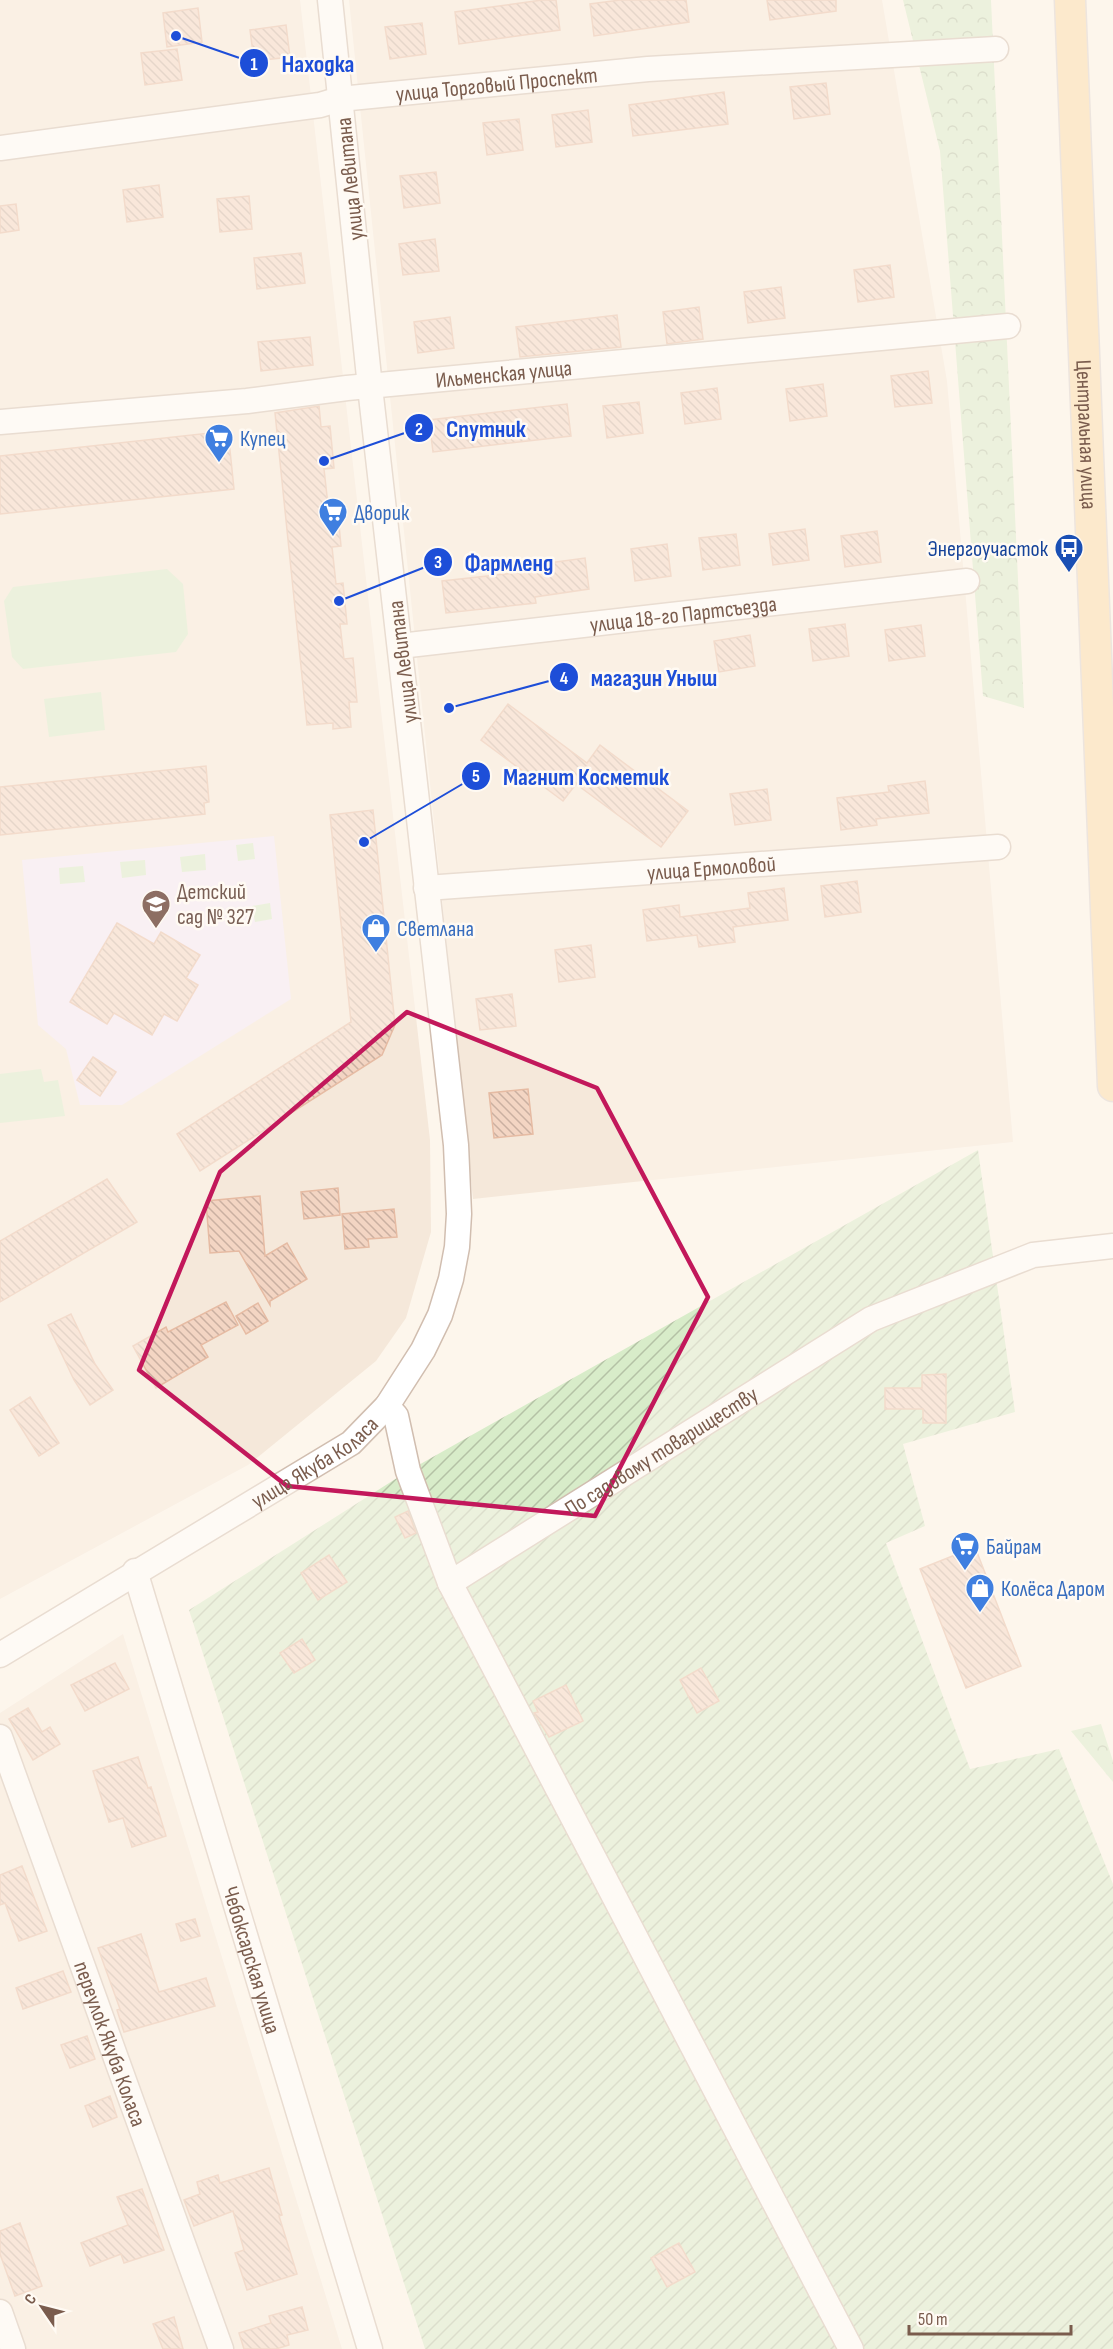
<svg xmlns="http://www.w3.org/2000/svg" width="1113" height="2349" font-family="'Sofia Sans Condensed',sans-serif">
	<defs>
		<pattern id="forest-crowns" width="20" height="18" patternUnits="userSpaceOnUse" patternTransform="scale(1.5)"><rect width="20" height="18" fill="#d8ecc9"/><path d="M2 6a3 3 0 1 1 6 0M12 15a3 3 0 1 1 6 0" fill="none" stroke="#b4c2a5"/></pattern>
		<pattern id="garden-furrows" width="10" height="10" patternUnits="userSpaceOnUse" patternTransform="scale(1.5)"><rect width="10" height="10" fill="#d8ecc9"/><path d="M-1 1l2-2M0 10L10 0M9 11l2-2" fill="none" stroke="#b4c2a5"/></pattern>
		<pattern id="building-back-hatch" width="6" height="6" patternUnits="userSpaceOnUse" patternTransform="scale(1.5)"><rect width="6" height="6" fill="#f3d5c3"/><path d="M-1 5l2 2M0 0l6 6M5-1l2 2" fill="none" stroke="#cab0a1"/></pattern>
	</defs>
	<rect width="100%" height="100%" fill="#fdf6ec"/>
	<g fill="#f5e8da">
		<path d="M0 0H300L430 1140 431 1232 406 1318 376 1361 248 1465 0 1599Z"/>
		<path d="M349 0H882L947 381 1013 1142 473 1199Z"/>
		<path d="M123 1634 342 2349H0V1713Z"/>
	</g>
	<path fill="#f3e8fa" d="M274 836 291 999 122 1105H80L66 1049 38 1025 22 860Z"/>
	<g fill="url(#forest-crowns)">
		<path d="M903 0H991L1024 708 983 696 940 151Z"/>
		<path d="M1101 1724 1113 1761V1782L1071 1731Z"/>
	</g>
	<g fill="#d8ecc9">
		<path d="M167 569 183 584 188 634 176 652 23 669 12 657 4 601 13 587Z"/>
		<path d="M101 692 105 730 49 737 44 699Z"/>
		<path d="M253 843 255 859 238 861 236 845Z"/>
		<path d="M205 854 206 870 182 872 180 857Z"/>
		<path d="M145 860 146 875 122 878 120 862Z"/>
		<path d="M83 866 85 882 60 884 59 868Z"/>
		<path d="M270 903 272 919 255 922 252 906Z"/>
		<path d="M41 1069 44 1082 58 1080 65 1116 0 1123V1074Z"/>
	</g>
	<path fill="url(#garden-furrows)" d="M978 1150 1015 1412 903 1444 925 1526 886 1543 970 1769 1059 1749 1113 1884V2349H425L189 1610 408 1471Z"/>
	<g fill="url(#building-back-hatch)" stroke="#e6bba3" stroke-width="1.5">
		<path d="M542 0H556L560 30 459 44 455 12Z"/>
		<path d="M620 0H686L689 22 594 36 590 4Z"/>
		<path d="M767 0H836V11L770 20Z"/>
		<path d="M198 8 202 42 167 47 163 13Z"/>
		<path d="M422 23 426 54 390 59 385 27Z"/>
		<path d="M286 25 290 57 254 61 250 30Z"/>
		<path d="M177 49 182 80 145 85 141 53Z"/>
		<path d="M826 83 830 114 794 119 790 87Z"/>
		<path d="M724 92 728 124 633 136 629 105Z"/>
		<path d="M588 110 592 142 556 147 552 115Z"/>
		<path d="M519 119 523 150 487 155 483 123Z"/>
		<path d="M436 172 440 203 404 208 400 176Z"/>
		<path d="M159 185 163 217 127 222 123 190Z"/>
		<path d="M249 196 252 229 220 232 217 199Z"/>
		<path d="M16 204 19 230 0 233V206Z"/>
		<path d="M435 239 439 271 403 275 399 244Z"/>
		<path d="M301 253 305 283 257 289 254 258Z"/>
		<path d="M890 265 894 297 858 302 854 270Z"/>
		<path d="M781 287 785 318 748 323 744 292Z"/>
		<path d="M699 307 703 339 667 344 663 312Z"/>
		<path d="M617 315 621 347 520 357 516 327Z"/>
		<path d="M450 317 454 348 418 353 414 322Z"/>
		<path d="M310 337 313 365 261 371 258 342Z"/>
		<path d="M928 371 932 403 895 407 891 376Z"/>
		<path d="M823 384 827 416 790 421 786 389Z"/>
		<path d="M717 388 721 419 685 424 681 393Z"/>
		<path d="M639 402 643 433 607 438 603 406Z"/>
		<path d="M567 404 571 436 433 452 429 420Z"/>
		<path d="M319 406 321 427 330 426 334 468 324 469 328 505 337 504 341 546 332 547 336 584 343 583 347 624H340L344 659 353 658 357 702H349L351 727 333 729V723L307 725 275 413Z"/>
		<path d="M228 431 234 489 0 514V456Z"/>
		<path d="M805 529 809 560 773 565 769 534Z"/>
		<path d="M877 531 881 562 845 567 841 536Z"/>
		<path d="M736 534 740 565 703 570 699 538Z"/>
		<path d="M667 544 671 576 635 581 631 549Z"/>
		<path d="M585 558 589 589 535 597 536 603 446 613 442 581 550 569 549 563Z"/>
		<path d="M845 624 849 656 813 661 809 629Z"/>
		<path d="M921 625 925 656 889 661 885 630Z"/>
		<path d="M750 635 755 666 719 672 714 641Z"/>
		<path d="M508 704 587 763 600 745 688 811 661 847 576 784 563 801 481 740Z"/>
		<path d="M206 766 209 802 204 803 205 814 0 835V787Z"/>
		<path d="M925 781 929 813 876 819 877 825 841 830 837 798 889 792 888 786Z"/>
		<path d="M767 789 771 820 735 825 730 794Z"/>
		<path d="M373 810 395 1025 382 1055 200 1171 177 1134 351 1022 330 815Z"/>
		<path d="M857 881 861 912 825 917 821 886Z"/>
		<path d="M784 888 788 920 733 927 735 942 699 947 697 935 647 941 643 910 679 905 680 917 750 908 748 893Z"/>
		<path d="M117 923 154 944 161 932 200 955 186 978 198 985 177 1021 164 1014 152 1035 114 1013 107 1024 70 1002Z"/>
		<path d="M591 945 595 977 559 982 555 950Z"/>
		<path d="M512 994 516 1026 480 1030 476 999Z"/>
		<path d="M93 1057 116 1072 100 1096 77 1080Z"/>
		<path d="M528 1089 533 1134 494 1138 489 1093Z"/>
		<path d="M107 1179 137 1222 0 1302V1241Z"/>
		<path d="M338 1188 340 1215 304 1219 301 1192Z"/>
		<path d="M260 1196 265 1256 287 1243 307 1279 270 1301V1305L239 1251 210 1253 206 1201Z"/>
		<path d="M394 1209 397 1237 368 1239 369 1247 345 1249 342 1214Z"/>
		<path d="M226 1302 238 1325 201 1345 208 1357 156 1388 133 1346 166 1327 168 1332Z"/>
		<path d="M258 1303 268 1321 246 1334 236 1316Z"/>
		<path d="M71 1314 95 1364 113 1390 90 1405 74 1380 48 1325Z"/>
		<path d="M946 1374V1423H923V1409H885V1388H922V1375Z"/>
		<path d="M30 1397 59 1443 39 1456 10 1410Z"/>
		<path d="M408 1511 416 1533 405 1538 395 1517Z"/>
		<path d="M975 1547 1021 1666 966 1688 920 1569Z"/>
		<path d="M329 1555 347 1582 318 1600 301 1573Z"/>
		<path d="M302 1639 315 1660 294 1673 280 1653Z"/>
		<path d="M115 1663 129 1689 85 1711 71 1685Z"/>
		<path d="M701 1668 719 1701 697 1713 680 1680Z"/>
		<path d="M566 1685 583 1721 549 1737 534 1713 538 1712 533 1701Z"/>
		<path d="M28 1708 42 1732 50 1727 60 1744 33 1760 9 1719Z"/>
		<path d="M138 1757 148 1788 151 1787 166 1836 132 1847 123 1818 109 1822 93 1771Z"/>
		<path d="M22 1866 47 1931 19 1941 5 1903 0 1905V1875Z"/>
		<path d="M195 1919 200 1936 181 1941 176 1924Z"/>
		<path d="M141 1934 159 1992 206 1978 215 2006 124 2032 117 2010 120 2009 98 1948Z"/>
		<path d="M63 1971 71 1992 23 2009 16 1988Z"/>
		<path d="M87 2036 95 2059 70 2068 61 2045Z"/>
		<path d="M110 2096 117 2117 93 2127 85 2106Z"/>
		<path d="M269 2168 282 2215 279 2216 297 2274 247 2290 235 2253 244 2250 233 2211 194 2226 184 2200 200 2194 197 2182 218 2175 220 2183Z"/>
		<path d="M142 2189 164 2250 124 2263 121 2254 90 2266 81 2243 128 2225 117 2197Z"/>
		<path d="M20 2223 42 2286 15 2296 0 2254V2231Z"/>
		<path d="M679 2243 695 2272 667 2287 651 2258Z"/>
		<path d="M302 2307 308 2330 287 2335 289 2345 276 2349H244L239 2333 271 2323 269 2316Z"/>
		<path d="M174 2317 183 2349H163L153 2324Z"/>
	</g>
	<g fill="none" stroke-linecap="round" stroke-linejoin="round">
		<g stroke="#d1beb0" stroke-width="27">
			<g id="minor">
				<path id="s1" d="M0 148 320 105 340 99 648 69 996 49"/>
				<path id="s2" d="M0 422 247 401 347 388 1008 326"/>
				<path id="s3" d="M400 646 967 581"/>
				<path id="s4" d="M426 888 998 847"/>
				<path d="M387 1406 396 1416 408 1471 450 1583 851 2349"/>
				<path id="s5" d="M135 1571 370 2349"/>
				<path id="s6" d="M450 1583 871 1319 1033 1255 1113 1246"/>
				<path id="s7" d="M0 1655 351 1443 387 1406 423 1350 440 1315 451 1279 457 1247 459 1214 456 1145 370 387 330 0"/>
				<path id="s8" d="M0 1737 221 2349"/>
				<path d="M0 2312 13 2349"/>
			</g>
		</g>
		<g stroke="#dad1cd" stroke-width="33">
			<g id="major">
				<path id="s9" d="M1070 0 1113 1086"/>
			</g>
		</g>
		<use href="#minor" stroke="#fff" stroke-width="24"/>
		<use href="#major" stroke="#fbd9a5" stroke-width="30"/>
	</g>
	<path d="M0 0H1113V2349H0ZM407 1012 597 1088 708 1297 595 1516 287 1486 139 1370 220 1172Z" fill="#fdf6ec" fill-opacity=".55" fill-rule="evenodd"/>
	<path fill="none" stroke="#c2185b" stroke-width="4.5" stroke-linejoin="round" d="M407 1012 597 1088 708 1297 595 1516 287 1486 139 1370 220 1172Z"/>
	<defs>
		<g id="supermarket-pin" transform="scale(1.5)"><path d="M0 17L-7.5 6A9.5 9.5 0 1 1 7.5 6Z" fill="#3f7fe0" stroke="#fffaf3"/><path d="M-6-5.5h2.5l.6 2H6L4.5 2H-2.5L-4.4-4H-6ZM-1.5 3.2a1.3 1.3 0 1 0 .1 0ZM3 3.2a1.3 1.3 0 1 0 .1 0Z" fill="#fff"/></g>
		<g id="bus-pin" transform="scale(1.5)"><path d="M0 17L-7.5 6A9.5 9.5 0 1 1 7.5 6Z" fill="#1a4fb4" stroke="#fffaf3"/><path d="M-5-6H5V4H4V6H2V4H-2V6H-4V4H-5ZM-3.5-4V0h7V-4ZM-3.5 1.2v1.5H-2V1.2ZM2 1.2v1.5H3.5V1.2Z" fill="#fff"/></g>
		<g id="school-pin" transform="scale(1.5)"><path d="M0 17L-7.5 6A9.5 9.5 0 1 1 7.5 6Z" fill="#8d6e63" stroke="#fffaf3"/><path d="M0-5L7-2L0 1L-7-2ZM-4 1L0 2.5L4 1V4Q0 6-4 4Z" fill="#fff"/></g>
		<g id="shop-pin" transform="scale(1.5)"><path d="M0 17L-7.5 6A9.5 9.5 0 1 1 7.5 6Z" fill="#3f7fe0" stroke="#fffaf3"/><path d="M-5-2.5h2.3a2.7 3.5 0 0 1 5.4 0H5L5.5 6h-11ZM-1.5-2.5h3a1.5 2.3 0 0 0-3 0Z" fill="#fff"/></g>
	</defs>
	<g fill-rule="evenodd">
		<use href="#supermarket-pin" x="219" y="438"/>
		<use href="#supermarket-pin" x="333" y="512"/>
		<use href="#bus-pin" x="1069" y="548"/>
		<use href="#school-pin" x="156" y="904"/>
		<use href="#shop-pin" x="376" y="928"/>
		<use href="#supermarket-pin" x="965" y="1546"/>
		<use href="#shop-pin" x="980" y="1588"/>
	</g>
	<g text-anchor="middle" stroke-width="5" stroke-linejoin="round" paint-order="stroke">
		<g font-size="22" fill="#7a5c4d" stroke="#fffaf3">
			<text dy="8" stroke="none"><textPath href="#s1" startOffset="501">улица Торговый Проспект</textPath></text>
			<text transform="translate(349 179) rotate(-96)" y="8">улица Левитана</text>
			<text dy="8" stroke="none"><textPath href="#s2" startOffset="506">Ильменская улица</textPath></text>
			<text dy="8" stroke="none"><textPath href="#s9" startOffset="435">Центральная улица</textPath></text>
			<text dy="8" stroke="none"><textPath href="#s3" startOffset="285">улица 18-го Партсъезда</textPath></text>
			<text transform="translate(402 662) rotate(-97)" y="8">улица Левитана</text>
			<text dy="8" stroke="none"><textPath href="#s4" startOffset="286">улица Ермоловой</textPath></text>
			<text dy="8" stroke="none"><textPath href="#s6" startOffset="249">По садовому товариществу</textPath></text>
			<text dy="8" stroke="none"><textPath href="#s7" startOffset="369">улица Якуба Коласа</textPath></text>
			<text dy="8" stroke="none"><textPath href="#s5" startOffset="406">Чебоксарская улица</textPath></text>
			<text dy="8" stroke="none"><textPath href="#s8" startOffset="326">переулок Якуба Коласа</textPath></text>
		</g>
		<g font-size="22" fill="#366cbe" stroke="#fffaf3" text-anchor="start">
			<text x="240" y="446">Купец</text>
			<text x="354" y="520">Дворик</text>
			<text x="397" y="936">Светлана</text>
			<text x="986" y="1554">Байрам</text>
			<text x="1001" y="1596">Колёса Даром</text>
		</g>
		<g font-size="22" fill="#164399" stroke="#fffaf3" text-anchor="end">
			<text x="1048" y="556">Энергоучасток</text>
		</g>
		<g font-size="22" fill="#785e54" stroke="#fffaf3" text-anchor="start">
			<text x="177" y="899">Детский<tspan x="177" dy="25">сад № 327</tspan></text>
		</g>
	</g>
	<path fill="none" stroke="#1d4ed8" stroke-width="2" d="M176 36L254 63M324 461L419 428M339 601L438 562M449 708L564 677M364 842L476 776"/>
	<g fill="#1d4ed8" stroke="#fffaf3" stroke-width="2">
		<circle cx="176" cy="36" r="6"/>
		<circle cx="324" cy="461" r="6"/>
		<circle cx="339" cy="601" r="6"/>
		<circle cx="449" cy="708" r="6"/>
		<circle cx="364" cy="842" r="6"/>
		<circle cx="254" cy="63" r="15"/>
		<circle cx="419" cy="428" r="15"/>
		<circle cx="438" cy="562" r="15"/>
		<circle cx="564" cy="677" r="15"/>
		<circle cx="476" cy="776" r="15"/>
	</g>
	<g font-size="18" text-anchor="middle" font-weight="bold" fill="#fff">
		<text x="254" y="70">1</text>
		<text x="419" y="435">2</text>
		<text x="438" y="568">3</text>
		<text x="564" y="684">4</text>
		<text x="476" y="782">5</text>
	</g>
	<g font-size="24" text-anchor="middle" font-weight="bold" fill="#1d4ed8" stroke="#fffaf3" stroke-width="5" stroke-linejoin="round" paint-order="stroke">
		<text x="318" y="72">Находка</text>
		<text x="486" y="437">Спутник</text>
		<text x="509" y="571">Фармленд</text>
		<text x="654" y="686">магазин Уныш</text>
		<text x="586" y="785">Магнит Косметик</text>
	</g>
	<g transform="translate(42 2307) rotate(305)" stroke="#fffaf3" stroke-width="4.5" paint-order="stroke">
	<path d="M0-4.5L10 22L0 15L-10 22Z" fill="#7a5c4d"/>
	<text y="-9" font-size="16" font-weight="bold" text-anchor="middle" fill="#7a5c4d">С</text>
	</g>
	<path d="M909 2325v9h162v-9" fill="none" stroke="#7a5c4d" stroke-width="3"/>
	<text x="918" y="2325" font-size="18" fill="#7a5c4d" stroke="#fffaf3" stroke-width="4.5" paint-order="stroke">50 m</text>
</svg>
